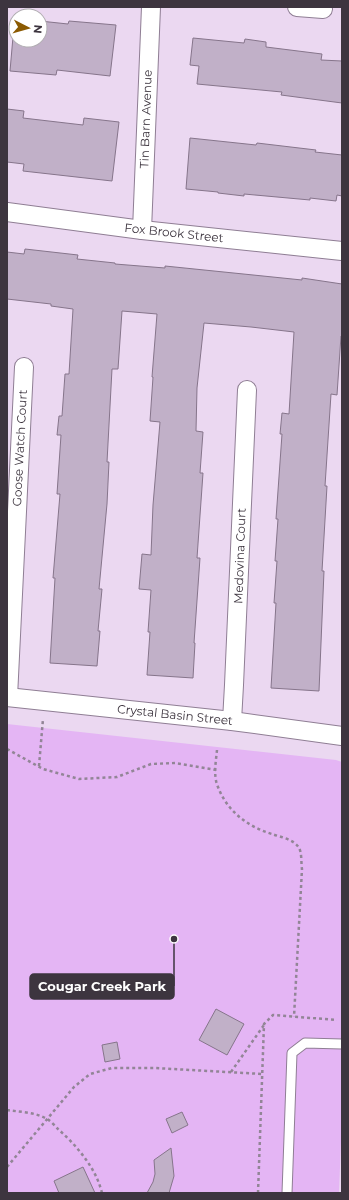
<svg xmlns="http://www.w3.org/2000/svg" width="349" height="1200" font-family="Montserrat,sans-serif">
	<rect width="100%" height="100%" fill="#ebd8f1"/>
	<path fill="#e4b5f4" d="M7 724 336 760 342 762V1116L339 1193H7Z"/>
	<g fill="#c1b0c8" stroke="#86758b">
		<path d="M15 14 38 16H16V40H40V21L68 24 69 21 116 25 110 76 57 70 56 75 10 71Z"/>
		<path d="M193 38 244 43 245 39 266 42V47L322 54 321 60 342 61V103L281 95 282 92 197 84 199 66 190 65Z"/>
		<path d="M7 109 24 111 23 118 83 125 84 118 119 122 112 181 23 171 24 164 7 162Z"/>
		<path d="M190 138 256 145 257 143 316 150 315 152 342 155V196L337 195 336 201 310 198V200L244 194V196L218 193V192L186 189Z"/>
		<path d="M25 249 78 255 77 259 115 263V264L165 268V266L302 280V278L342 284V336H341L337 395 331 394 325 486H327L322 571H324L319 691 271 688 276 603H274L277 561H275L278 519H276L282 434H280L282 413 289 414 294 332 251 327 204 323 197 388 196 431 203 432 200 473H203L197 558H200L194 643H195L193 678 147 675 150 632H148L151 590 139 589 142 554 151 555 153 505 160 422 150 421 153 377H152L157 314 122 311 118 369H112L107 462H109L107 504 99 589H102L98 631H100L97 666 50 663 55 578H53L60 494H57L61 435H57L59 416H62L65 374H69L73 309 51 306V304L7 299V252L24 254Z"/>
		<path d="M216 1009 244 1024 227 1055 199 1040Z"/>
		<path d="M117 1042 120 1059 105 1062 102 1045Z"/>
		<path d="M182 1112 188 1125 172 1133 166 1119Z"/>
		<path d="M171 1148 174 1176 169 1193H147L153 1182 155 1174 154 1160Z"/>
		<path d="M83 1167 95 1193H59L54 1181Z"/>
	</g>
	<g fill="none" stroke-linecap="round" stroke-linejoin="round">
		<g stroke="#8f7e94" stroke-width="11">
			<path id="lane" d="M287 1193 292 1053 305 1043 342 1044"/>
		</g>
		<g stroke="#8f7e94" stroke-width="20">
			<g id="street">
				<path d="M297 7 323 9"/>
				<path d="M7 212 142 230 342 251"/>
				<path d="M142 230 151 7"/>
				<path d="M7 697 232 721 342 736"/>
				<path d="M8 697 24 367"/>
				<path d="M232 721 234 685 247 390"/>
			</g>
		</g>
		<g stroke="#928596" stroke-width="2.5" stroke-dasharray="3 3" stroke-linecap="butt">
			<path d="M7 749 43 769 79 779 117 777 151 764 175 763 216 770"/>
			<path d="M217 750C216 761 213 776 218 787 227 811 248 827 272 834 280 837 294 839 299 848 302 853 301 863 302 869L294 1017"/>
			<path d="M39 766 43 719"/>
			<path d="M231 1072 264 1025"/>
			<path d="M7 1110C20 1112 35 1112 47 1119 51 1121 55 1126 58 1129 77 1146 96 1168 102 1193"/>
			<path d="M7 1167 74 1087 90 1074 112 1068H155L263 1074"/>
			<path d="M258 1193 264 1024 273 1015 337 1020"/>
		</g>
		<use href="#lane" stroke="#fff" stroke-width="9"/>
		<use href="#street" stroke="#fff" stroke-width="18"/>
	</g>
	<g text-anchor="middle" stroke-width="3.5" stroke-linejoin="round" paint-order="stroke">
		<g font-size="12" fill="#3d353f" stroke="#fff">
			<text transform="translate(146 119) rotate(-88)" y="4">Tin Barn Avenue</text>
			<text transform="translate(174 233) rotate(6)" y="4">Fox Brook Street</text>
			<text transform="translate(20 448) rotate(-87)" y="4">Goose Watch Court</text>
			<text transform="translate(240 556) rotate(-88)" y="4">Medovina Court</text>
			<text transform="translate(175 715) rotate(6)" y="4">Crystal Basin Street</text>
		</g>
	</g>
	<path fill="none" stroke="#3d353f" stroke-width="1.5" d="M174 939L174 986"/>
	<circle fill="#3d353f" stroke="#fff" stroke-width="1.5" cx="174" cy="939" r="4"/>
	<rect fill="#3d353f" stroke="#3d353f" stroke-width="1.5" x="30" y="974" width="144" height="25" rx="4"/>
	<g font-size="13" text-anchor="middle" font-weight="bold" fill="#fff">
		<text x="102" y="991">Cougar Creek Park</text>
	</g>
	<rect width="349" height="1200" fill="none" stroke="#3d353f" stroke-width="16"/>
	<g transform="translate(28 28) rotate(96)"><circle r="19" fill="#ffffff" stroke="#b1aeb2"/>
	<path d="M0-3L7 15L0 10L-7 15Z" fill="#8b5a01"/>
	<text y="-6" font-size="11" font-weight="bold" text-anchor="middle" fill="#3d353f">N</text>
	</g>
</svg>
